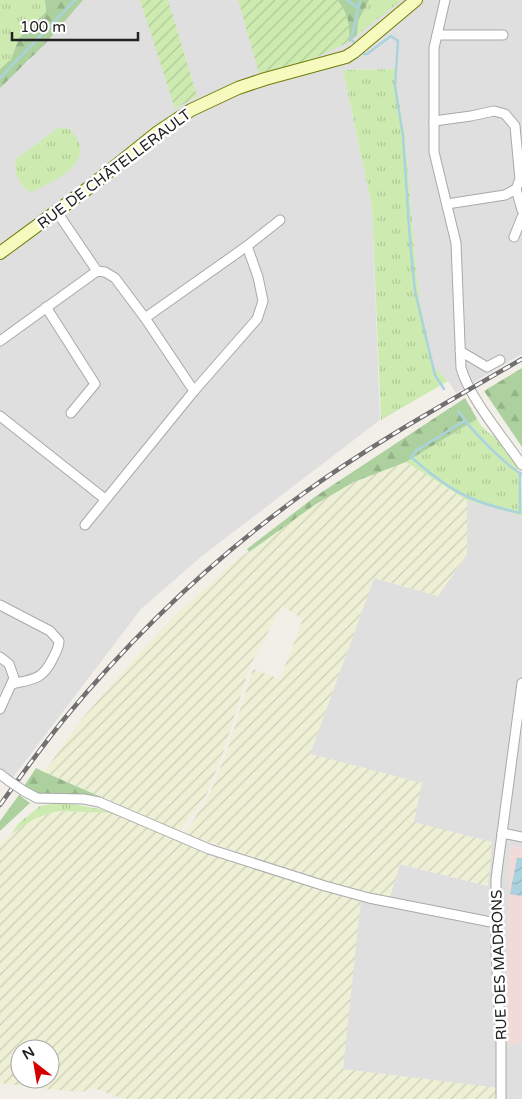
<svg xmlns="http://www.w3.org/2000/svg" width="522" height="1099" font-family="'Varela Round',sans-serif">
	<defs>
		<pattern id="farmland-furrows" width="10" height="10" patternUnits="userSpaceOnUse" patternTransform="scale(1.25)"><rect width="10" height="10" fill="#eef0d5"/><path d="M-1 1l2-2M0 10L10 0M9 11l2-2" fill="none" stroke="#ccceb7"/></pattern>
		<pattern id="grass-tufts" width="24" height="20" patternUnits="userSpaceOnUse" patternTransform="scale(1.25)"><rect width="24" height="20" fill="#cdebb0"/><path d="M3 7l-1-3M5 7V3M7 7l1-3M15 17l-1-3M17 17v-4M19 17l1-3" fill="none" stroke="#b0c997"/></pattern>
		<pattern id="forest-firs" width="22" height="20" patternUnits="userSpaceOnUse" patternTransform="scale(1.25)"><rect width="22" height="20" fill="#add19e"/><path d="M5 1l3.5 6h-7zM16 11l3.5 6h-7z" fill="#95b388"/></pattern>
		<pattern id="garden-furrows" width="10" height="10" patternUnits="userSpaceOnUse" patternTransform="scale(1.25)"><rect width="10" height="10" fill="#cdebb0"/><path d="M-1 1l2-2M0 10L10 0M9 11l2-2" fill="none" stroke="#b0c997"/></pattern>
		<pattern id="water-waves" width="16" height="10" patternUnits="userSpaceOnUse" patternTransform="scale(1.25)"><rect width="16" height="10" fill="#aad3df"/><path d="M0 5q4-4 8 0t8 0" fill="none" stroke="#92b5bf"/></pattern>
	</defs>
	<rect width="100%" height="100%" fill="#f2efe9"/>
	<g fill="#e0dfdf">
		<path d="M79 0H522V354L456 393 448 381 434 367 420 302 416 269 405 135 396 81 398 69 343 70 372 207 380 420 202 556 141 609 8 784 0 779V86L29 61 64 14Z"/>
		<path d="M467 500 522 516V848L510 846 506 1044 522 1043V1099H498V1088L343 1070 349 985 362 894 399 864 488 886 414 822 421 783 310 754 374 578 438 596 467 554Z"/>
	</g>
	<path fill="#f2dad9" d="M510 846 522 848V1043L506 1044Z"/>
	<g fill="url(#farmland-furrows)" fill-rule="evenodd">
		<path d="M406 462 467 500V554L438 596 374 578 310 754 422 783 414 822 492 842 488 886 400 864 389 900 362 894 184 834 208 798 227 751 253 669 280 679 303 619 282 606 250 666 224 750 206 796 180 831 44 772 81 720 133 660 175 615 234 562 316 504 354 482Z"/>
		<path d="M58 811 112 813 199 849 361 899 343 1069 499 1088 498 1099H131L120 1098 94 1088 81 1092 45 1089 0 1083V843L11 834 36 818ZM20 1049H50V1079H20Z"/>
	</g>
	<g fill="url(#grass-tufts)">
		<path d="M0 0H45L46 12 19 38 11 59 0 69Z"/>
		<path d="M369 0H402L357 35 358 21Z"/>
		<path d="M398 69 396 81 405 135 416 269 420 302 434 367 448 381 381 420 372 207 343 70Z"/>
		<path d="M58 128 70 129C73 133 77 138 79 143 87 169 50 182 32 192 19 188 13 170 16 159Z"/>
		<path d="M477 419C482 430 493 435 502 443 522 463 522 489 522 516L467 500 406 462Z"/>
		<path d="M61 802 100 809 112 813 58 811 36 818 11 834 19 823 40 806Z"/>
	</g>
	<g fill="url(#forest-firs)">
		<path d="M45 0H83L45 44 0 88V69L11 59 19 38 46 12Z"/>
		<path d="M337 0H369L358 21 357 35 349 42C350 25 348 13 337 0Z"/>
		<path d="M522 368V447L484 391Z"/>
		<path d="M465 398 477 419 406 462 354 482 316 504 249 552 247 549 316 496Z"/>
		<path d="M36 768 44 772 101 797 94 798 65 793 42 795 33 793 24 786Z"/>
		<path d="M19 795 30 803 0 831V821Z"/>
	</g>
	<g fill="url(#garden-furrows)">
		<path d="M140 0H168L197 96 175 109Z"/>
		<path d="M238 0H337C348 14 350 24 349 42L308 61 259 73Z"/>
	</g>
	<path fill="url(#water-waves)" d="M517 858H522V896L510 894Z"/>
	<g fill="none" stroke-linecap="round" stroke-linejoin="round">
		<g stroke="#aad3df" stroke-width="2.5">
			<path d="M347 0 358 8"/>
			<path d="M354 42 351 40 360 0"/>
			<path d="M364 54H367L391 36 398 41 395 86 403 136 410 241 415 291 435 375 444 389"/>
			<path d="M0 78 75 0"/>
			<path d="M459 412C469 428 506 466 522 474"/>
			<path d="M464 421 417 450 411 457C428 472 448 488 468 497 485 505 503 509 520 513V473"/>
		</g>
		<g stroke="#a9a9a9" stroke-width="11">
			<g id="street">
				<path d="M445 0 434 48V152L456 243 461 368C470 399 503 437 522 465"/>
				<path d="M437 35H503"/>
				<path d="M434 121 471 116 494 111 505 114 515 126 520 179 516 189 505 195 447 204"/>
				<path d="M516 189 522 210"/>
				<path d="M57 212 97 271 105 272 115 278 145 318 194 391 85 525"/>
				<path d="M514 237 522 217"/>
				<path d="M46 307 95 384 71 413"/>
				<path d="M145 318 247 246 280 220"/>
				<path d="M0 341 97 271"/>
				<path d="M460 351 487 367 500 360"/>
				<path d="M194 391 257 319 263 301 258 277 247 246"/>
				<path d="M0 416 105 499"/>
				<path d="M0 605 50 631 59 641C59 648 55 654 52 660 42 680 33 679 12 684"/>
				<path d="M0 657 9 664 14 678 0 709"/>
				<path d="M0 774 9 781"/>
				<path d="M24 791 37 798 84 799 99 802 209 849 325 886 369 898 496 923"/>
				<path d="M502 833 522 837"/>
				<path d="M501 1099V1041L496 952V879L522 683"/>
			</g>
		</g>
		<g stroke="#707d05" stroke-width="14">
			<path id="secondary" d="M0 253 87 189 158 132 191 110 238 88 265 79 346 57 354 52 416 0"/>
		</g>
		<use href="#street" stroke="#fff" stroke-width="9"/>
		<use href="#secondary" stroke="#f7fabf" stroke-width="12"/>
		<g stroke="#707070" stroke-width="4.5">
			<path id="rail" d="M0 805C21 776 42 746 65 718 135 633 215 557 304 493 373 443 448 402 522 359"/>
		</g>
		<use href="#rail" stroke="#fff" stroke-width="2.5" stroke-dasharray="8" stroke-linecap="butt"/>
		<g stroke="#a9a9a9" stroke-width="11" stroke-linecap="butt">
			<path id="street-bridge" d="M9 781 24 791"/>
		</g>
		<use href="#street-bridge" stroke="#fff" stroke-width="9"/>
	</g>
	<g text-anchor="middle" stroke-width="5" stroke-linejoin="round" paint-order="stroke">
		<g font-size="15" fill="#222" stroke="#fff">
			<text transform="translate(114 169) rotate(-37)" y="5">RUE DE CHÂTELLERAULT</text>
			<text transform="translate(499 965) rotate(-92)" y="5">RUE DES MADRONS</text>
		</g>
	</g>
	<g transform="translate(35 1064) rotate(329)"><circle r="24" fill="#ffffff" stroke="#a7a7a7"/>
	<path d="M0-4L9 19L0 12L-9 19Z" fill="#d40000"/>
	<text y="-8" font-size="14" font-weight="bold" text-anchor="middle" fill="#222222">N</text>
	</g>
	<path d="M12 32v8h126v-8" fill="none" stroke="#222222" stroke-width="2.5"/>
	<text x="20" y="32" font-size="15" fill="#222222" stroke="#ffffff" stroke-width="4" paint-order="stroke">100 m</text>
</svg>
